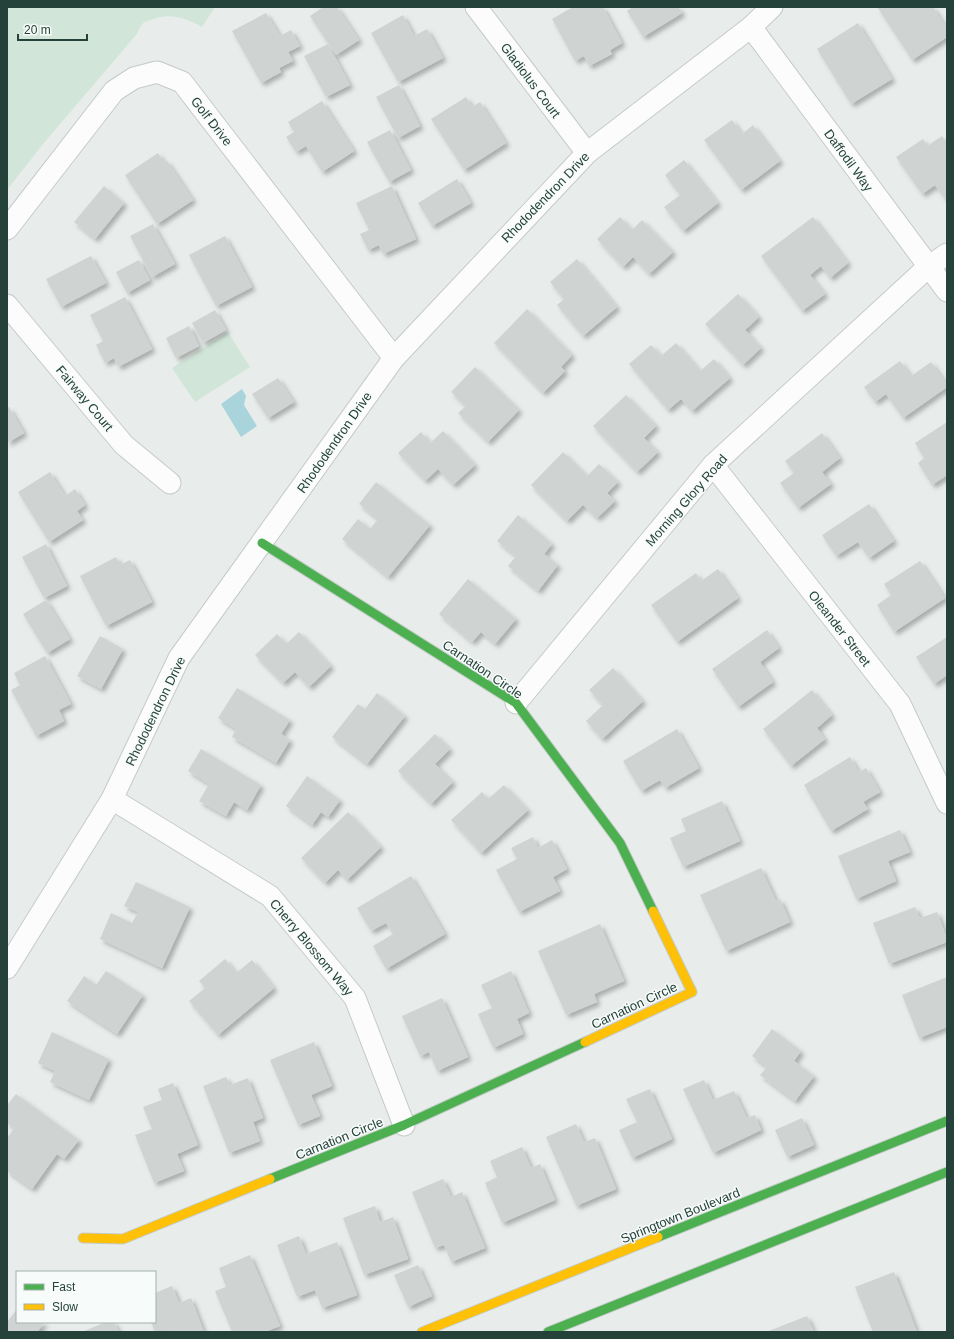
<svg xmlns="http://www.w3.org/2000/svg" width="954" height="1339" font-family="Arial,sans-serif">
	<defs>
		<filter id="shadow"><feDropShadow dx="3.5" dy="3.5" stdDeviation="2" flood-color="#0004"/></filter>
	</defs>
	<rect width="100%" height="100%" fill="#e8edeb"/>
	<g fill="#d1e6d8">
		<path d="M7 7H215L202 27C186 18 168 12 151 20 148 21 144 22 142 24 140 27 138 32 136 35L43 144 7 190Z"/>
		<path d="M228 332 250 367 195 402 172 368Z"/>
	</g>
	<path fill="#a9d4db" d="M242 389 246 396 244 405 257 426 241 437 221 404Z"/>
	<g fill="#cfd4d2" filter="url(#shadow)">
		<path d="M323 7H337L359 40 336 55 310 16Z"/>
		<path d="M573 7H603L622 43 610 50 612 54 589 66 584 56 575 61 552 19Z"/>
		<path d="M633 7H678L682 13 643 37 627 11Z"/>
		<path d="M880 7H933L947 29V37L912 60 878 8Z"/>
		<path d="M266 13 280 36 291 30 300 46 288 52 293 61 279 68 281 72 261 83 232 31Z"/>
		<path d="M403 15 414 36 427 29 443 58 398 82 371 33Z"/>
		<path d="M858 23 892 79 851 104 817 49Z"/>
		<path d="M328 44 350 85 326 97 304 56Z"/>
		<path d="M399 85 420 126 398 138 376 97Z"/>
		<path d="M466 97 472 107 480 102 506 143 464 170 431 119Z"/>
		<path d="M322 101 354 151 322 172 306 146 296 152 286 137 294 132 288 122Z"/>
		<path d="M732 120 742 134 753 125 780 161 741 190 704 140Z"/>
		<path d="M390 130 411 170 389 182 367 142Z"/>
		<path d="M942 136 947 143V197L945 199 935 185 922 194 896 157 923 139 927 146Z"/>
		<path d="M158 153 164 162 167 161 193 200 157 224 125 175Z"/>
		<path d="M684 160 718 203 683 231 664 207 680 195 665 175Z"/>
		<path d="M457 179 471 203 432 226 418 203Z"/>
		<path d="M104 186 124 203 95 239 74 222Z"/>
		<path d="M392 186 416 239 383 254 379 245 368 250 360 234 369 230 356 203Z"/>
		<path d="M620 217 632 230 642 220 673 252 649 274 633 257 623 267 597 239Z"/>
		<path d="M813 217 848 263 830 278 821 266 810 275 825 294 802 311 761 256Z"/>
		<path d="M153 224 175 264 152 277 130 236Z"/>
		<path d="M225 236 252 287 216 306 189 255Z"/>
		<path d="M91 256 106 283 61 307 46 279Z"/>
		<path d="M577 259 617 307 583 336 557 305 564 299 550 282Z"/>
		<path d="M139 260 150 280 127 293 116 272Z"/>
		<path d="M738 294 759 317 745 330 761 348 743 365 705 324Z"/>
		<path d="M125 297 152 349 118 367 114 358 105 363 96 345 103 341 90 315Z"/>
		<path d="M527 309 572 355 561 367 565 371 543 393 494 343Z"/>
		<path d="M215 310 226 330 203 343 192 323Z"/>
		<path d="M189 326 199 346 176 358 166 338Z"/>
		<path d="M676 343 700 371 714 359 730 378 692 411 681 399 668 410 629 364 651 345 661 356Z"/>
		<path d="M900 361 911 376 931 362 947 385V387L903 418 886 394 875 402 864 387Z"/>
		<path d="M475 367 519 410 488 442 458 413 466 406 451 392Z"/>
		<path d="M278 378 294 402 268 418 252 394Z"/>
		<path d="M626 395 656 426 644 438 658 452 637 472 593 426Z"/>
		<path d="M9 407 24 433 7 443V408Z"/>
		<path d="M947 422V475L932 485 918 463 924 458 915 443Z"/>
		<path d="M443 431 475 465 453 485 438 469 425 481 398 453 421 432 430 443Z"/>
		<path d="M822 433 840 458 822 472 831 484 798 508 780 483 794 473 785 461Z"/>
		<path d="M563 452 587 476 599 464 618 482 607 493 615 501 597 518 583 505 567 521 531 485Z"/>
		<path d="M50 472 65 496 75 489 85 505 77 511 83 520 49 542 18 492Z"/>
		<path d="M376 482 430 525 388 577 342 539 358 519 370 529 378 519 359 504Z"/>
		<path d="M869 504 894 541 869 558 858 542 836 556 822 535Z"/>
		<path d="M518 515 552 544 544 554 558 565 538 591 508 566 516 556 497 541Z"/>
		<path d="M46 544 67 586 44 598 22 557Z"/>
		<path d="M116 557 120 565 130 560 152 602 106 626 80 576Z"/>
		<path d="M920 561 945 598 894 632 877 605 891 595 884 584Z"/>
		<path d="M718 569 738 598 677 642 651 605 696 573 701 581Z"/>
		<path d="M468 579 516 619 495 644 481 632 472 642 439 614Z"/>
		<path d="M46 600 70 639 47 653 23 614Z"/>
		<path d="M767 630 779 648 760 662 773 682 738 707 712 669Z"/>
		<path d="M299 632 331 666 309 687 295 672 283 683 255 655 277 634 286 644Z"/>
		<path d="M100 636 123 649 101 689 77 676Z"/>
		<path d="M947 637V675L934 684 916 657Z"/>
		<path d="M45 656 71 704 59 710 64 721 36 736 11 690 20 685 14 673Z"/>
		<path d="M613 668 643 701 602 739 586 721 603 705 589 690Z"/>
		<path d="M237 688 290 720 281 734 290 740 276 763 232 737 236 729 218 718Z"/>
		<path d="M812 690 832 715 817 728 825 739 791 766 763 729Z"/>
		<path d="M377 693 405 716 367 764 332 737 358 704 365 709Z"/>
		<path d="M677 729 699 768 665 788 660 780 641 791 623 761Z"/>
		<path d="M435 734 450 749 435 764 453 782 431 804 398 771Z"/>
		<path d="M201 749 261 785 247 810 234 802 226 816 199 801 209 784 188 771Z"/>
		<path d="M850 757 859 772 866 768 880 792 863 802 868 809 831 831 804 785Z"/>
		<path d="M307 776 340 800 328 817 321 812 312 825 286 806Z"/>
		<path d="M504 785 528 810 481 853 451 820 482 792 488 799Z"/>
		<path d="M722 801 740 841 683 867 670 838 686 831 681 819Z"/>
		<path d="M348 812 381 847 347 880 338 870 325 883 301 858Z"/>
		<path d="M900 830 910 852 888 861 896 881 856 899 838 856Z"/>
		<path d="M533 837 538 848 552 840 567 869 553 877 560 891 519 912 496 870 517 859 511 848Z"/>
		<path d="M761 868 776 901 780 899 790 922 726 951 700 895Z"/>
		<path d="M411 876 445 934 386 969 373 946 393 934 386 923 371 931 357 908Z"/>
		<path d="M136 882 190 907 162 968 100 939 111 913 132 923 138 912 124 906Z"/>
		<path d="M915 907 920 918 937 912 947 939V942L889 964 873 923Z"/>
		<path d="M600 924 624 981 594 994 597 1002 566 1015 538 951Z"/>
		<path d="M225 959 236 973 252 960 274 988 218 1035 189 1001 205 988 199 981Z"/>
		<path d="M106 971 143 995 117 1034 67 1001 84 976 96 985Z"/>
		<path d="M511 971 529 1013 517 1019 523 1034 493 1048 478 1014 492 1008 481 985Z"/>
		<path d="M947 977V1027L919 1038 902 995Z"/>
		<path d="M442 998 468 1057 437 1071 429 1052 420 1056 402 1016Z"/>
		<path d="M772 1029 801 1051 794 1061 814 1076 795 1101 760 1075 767 1067 752 1056Z"/>
		<path d="M52 1032 109 1059 89 1100 50 1082 55 1071 38 1063Z"/>
		<path d="M314 1042 332 1086 311 1095 320 1116 298 1125 270 1060Z"/>
		<path d="M226 1077 230 1085 248 1078 263 1118 253 1122 260 1141 229 1153 203 1086Z"/>
		<path d="M704 1080 713 1100 734 1091 747 1118 755 1115 761 1130 713 1153 683 1089Z"/>
		<path d="M173 1083 198 1145 177 1154 184 1171 154 1183 135 1135 152 1129 143 1107 162 1100 158 1089Z"/>
		<path d="M650 1089 672 1139 632 1158 619 1130 637 1122 626 1099Z"/>
		<path d="M16 1094 79 1140 64 1159 57 1154 32 1189 7 1171V1138L14 1128 7 1123V1105Z"/>
		<path d="M802 1118 814 1145 787 1157 775 1130Z"/>
		<path d="M576 1124 584 1142 595 1138 616 1189 576 1206 546 1137Z"/>
		<path d="M522 1147 531 1168 540 1164 555 1200 502 1223 485 1183 497 1177 490 1161Z"/>
		<path d="M443 1179 451 1197 462 1192 485 1248 451 1262 444 1245 435 1248 412 1192Z"/>
		<path d="M375 1206 380 1222 393 1217 408 1259 364 1275 343 1218Z"/>
		<path d="M299 1236 306 1254 337 1242 357 1295 322 1308 315 1290 297 1297 277 1245Z"/>
		<path d="M250 1255 280 1326 264 1332H232L215 1291 226 1287 219 1268Z"/>
		<path d="M418 1265 432 1296 408 1307 394 1275Z"/>
		<path d="M894 1272 917 1332H873L855 1287Z"/>
		<path d="M172 1286 179 1303 191 1298 204 1332H169L168 1330 162 1332H155L151 1322H155V1293Z"/>
		<path d="M17 1309V1322H45L37 1332H7V1322Z"/>
		<path d="M807 1316 814 1332H766Z"/>
		<path d="M106 1322H114L119 1332H82Z"/>
	</g>
	<g fill="none" stroke-linecap="round" stroke-linejoin="round">
		<g stroke="#c5cac8" stroke-width="23">
			<g id="street">
				<path d="M476 7 587 153"/>
				<path d="M751 27 947 291"/>
				<path d="M7 229 114 91 134 78 157 72 182 82 394 358"/>
				<path d="M7 305 124 445 170 483"/>
				<path d="M713 465 900 704 947 803"/>
				<path d="M516 703 713 465 928 267 947 254"/>
				<path d="M112 799 270 896 355 998 404 1125"/>
				<path d="M7 968 112 799 179 658 394 358 587 153 751 27 772 7"/>
			</g>
		</g>
		<g stroke="#c3cbc8" stroke-width="11">
			<g id="fast">
				<path d="M262 543 516 703 620 843 653 911"/>
				<path d="M270 1179 404 1125 585 1042"/>
				<path d="M658 1237 947 1121"/>
				<path d="M548 1332 947 1172"/>
			</g>
		</g>
		<g stroke="#c3cbc8" stroke-width="11">
			<g id="slow">
				<path d="M585 1042 692 992 653 911"/>
				<path d="M83 1238 123 1239 270 1179"/>
				<path d="M422 1332 658 1237"/>
			</g>
		</g>
		<use href="#street" stroke="#fcfcfc" stroke-width="21"/>
		<use href="#fast" stroke="#4caf50" stroke-width="9"/>
		<use href="#slow" stroke="#ffc107" stroke-width="9"/>
	</g>
	<g text-anchor="middle" stroke-width="3" stroke-linejoin="round" paint-order="stroke">
		<g font-size="13" fill="#24423a" stroke="#f7fbf9">
			<text transform="translate(531 80) rotate(53)" y="5">Gladiolus Court</text>
			<text transform="translate(212 121) rotate(52)" y="5">Golf Drive</text>
			<text transform="translate(849 160) rotate(54)" y="5">Daffodil Way</text>
			<text transform="translate(545 197) rotate(-46)" y="5">Rhododendron Drive</text>
			<text transform="translate(85 398) rotate(50)" y="5">Fairway Court</text>
			<text transform="translate(334 442) rotate(-55)" y="5">Rhododendron Drive</text>
			<text transform="translate(686 500) rotate(-49)" y="5">Morning Glory Road</text>
			<text transform="translate(840 628) rotate(52)" y="5">Oleander Street</text>
			<text transform="translate(483 669) rotate(34)" y="5">Carnation Circle</text>
			<text transform="translate(155 711) rotate(-64)" y="5">Rhododendron Drive</text>
			<text transform="translate(312 947) rotate(50)" y="5">Cherry Blossom Way</text>
			<text transform="translate(634 1005) rotate(-25)" y="5">Carnation Circle</text>
			<text transform="translate(339 1138) rotate(-22)" y="5">Carnation Circle</text>
			<text transform="translate(680 1215) rotate(-22)" y="5">Springtown Boulevard</text>
		</g>
	</g>
	<rect width="954" height="1339" fill="none" stroke="#24423a" stroke-width="16"/>
	<rect x="16" y="1271" width="140" height="52" fill="#f7fbf9" stroke="#a3b1ad"/>
	<rect x="24" y="1284" width="20" height="6" fill="#4caf50" stroke="#a3b1ad"/>
	<text x="52" y="1291" font-size="12" fill="#24423a">Fast</text>
	<rect x="24" y="1304" width="20" height="6" fill="#ffc107" stroke="#a3b1ad"/>
	<text x="52" y="1311" font-size="12" fill="#24423a">Slow</text>
	<path d="M18 34v6h69v-6" fill="none" stroke="#24423a" stroke-width="2"/>
	<text x="24" y="34" font-size="12" fill="#24423a" stroke="#f7fbf9" stroke-width="3" paint-order="stroke">20 m</text>
</svg>
